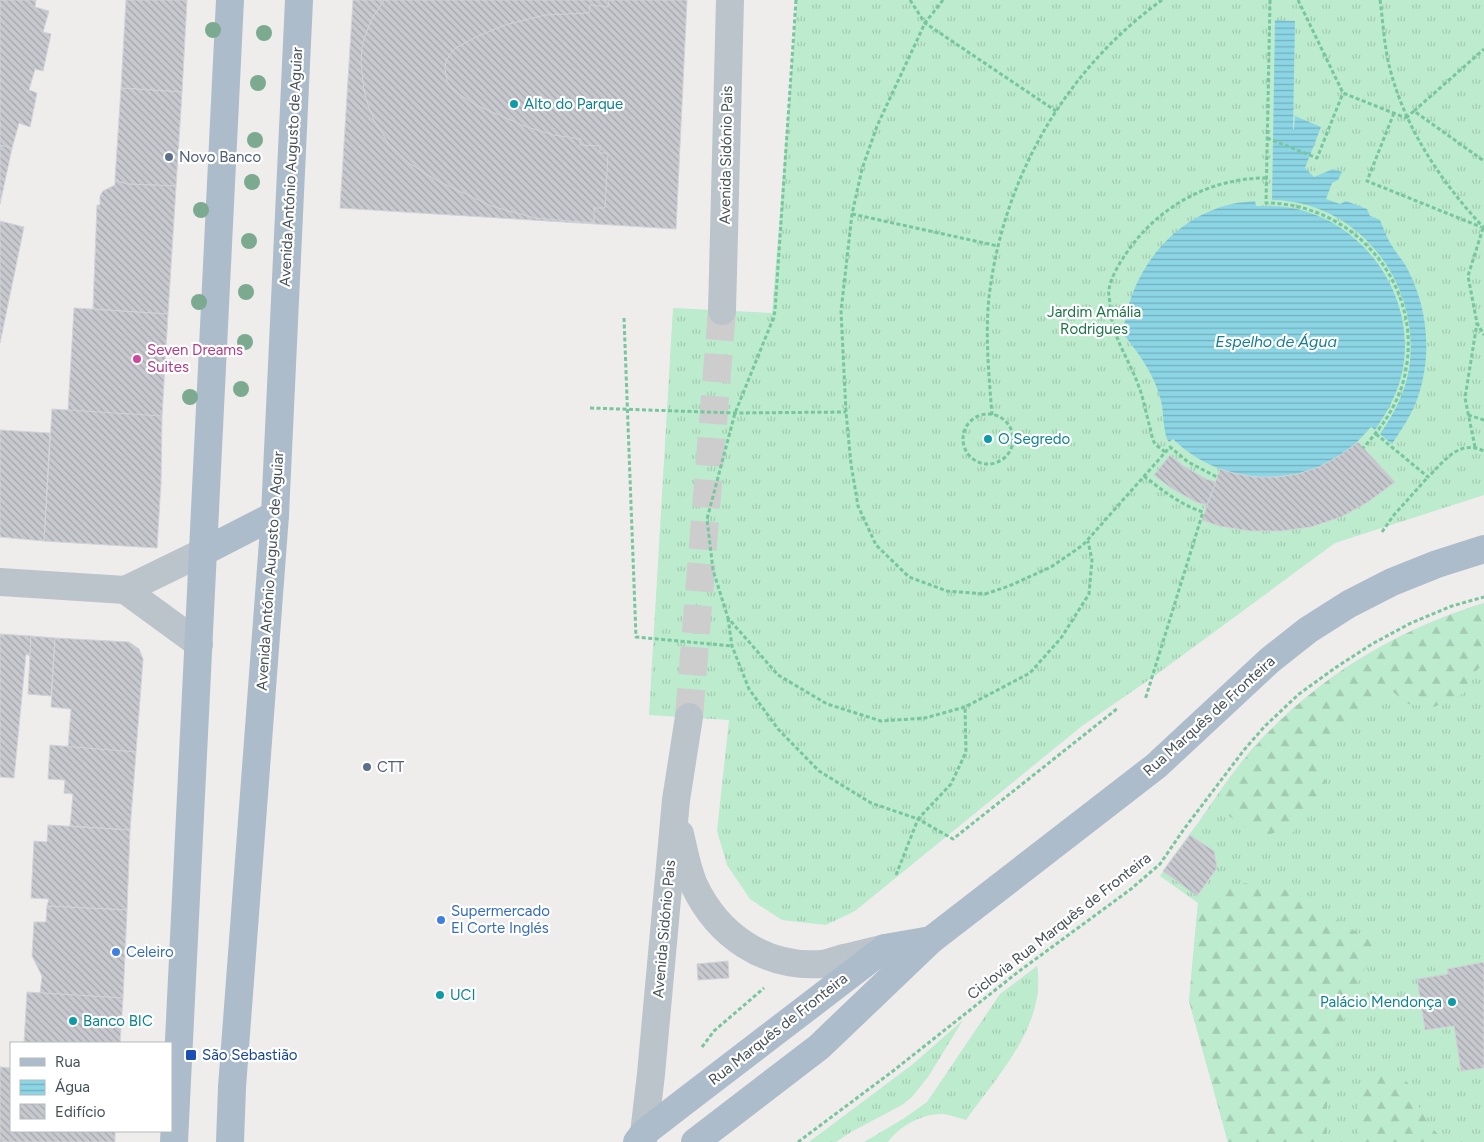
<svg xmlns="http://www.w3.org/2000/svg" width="1484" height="1142" font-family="Figtree,sans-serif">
	<defs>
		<pattern id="grass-tufts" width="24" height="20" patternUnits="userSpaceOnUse" patternTransform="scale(1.25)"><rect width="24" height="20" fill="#bcebcd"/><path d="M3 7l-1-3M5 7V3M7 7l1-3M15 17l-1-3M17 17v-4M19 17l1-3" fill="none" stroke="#a3cbb2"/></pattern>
		<pattern id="forest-firs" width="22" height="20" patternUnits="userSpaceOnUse" patternTransform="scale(1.25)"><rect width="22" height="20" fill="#bcebcd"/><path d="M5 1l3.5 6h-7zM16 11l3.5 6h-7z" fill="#a3cbb2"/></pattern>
		<pattern id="water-rules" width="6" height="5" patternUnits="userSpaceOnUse" patternTransform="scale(1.25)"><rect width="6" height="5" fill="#8cd5e5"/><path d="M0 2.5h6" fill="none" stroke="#74afbc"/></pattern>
		<pattern id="building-back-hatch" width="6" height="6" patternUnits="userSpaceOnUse" patternTransform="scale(1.25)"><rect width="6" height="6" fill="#c7c9cf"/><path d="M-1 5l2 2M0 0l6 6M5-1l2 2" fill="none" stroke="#a3a6ab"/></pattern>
	</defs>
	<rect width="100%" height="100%" fill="#efecec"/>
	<g fill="url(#grass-tufts)">
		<path d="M797 0H1484V495L1335 543 1153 677 1082 726 855 911 826 925 782 920 750 899 727 865 717 831 729 720 649 715 673 308 772 313Z"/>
		<path d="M1484 603V1142H1228L1189 1001 1198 903 1160 876C1172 857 1185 840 1198 823 1220 791 1242 757 1270 730 1331 669 1403 628 1484 603Z"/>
		<path d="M1037 966C1047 1024 998 1075 966 1120 959 1118 951 1115 943 1114 923 1113 899 1126 888 1142H864L903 1119 927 1102 1000 994Z"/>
		<path d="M963 1020 928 1077 912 1097 902 1105 851 1132 836 1142H809L913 1064Z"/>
	</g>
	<g fill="url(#forest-firs)">
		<path d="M1484 603V663L1474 673 1461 695 1434 707 1408 704 1392 691 1377 695 1367 713 1341 735 1327 741 1316 757 1326 782 1311 813 1293 832 1282 829 1260 839 1225 813 1220 791C1287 697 1375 637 1484 603Z"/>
		<path d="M1245 883 1281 887 1377 944C1344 1007 1323 1070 1327 1142H1228L1189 1001 1198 903 1222 890Z"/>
		<path d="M1389 1074C1396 1076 1402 1077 1407 1082 1414 1089 1415 1099 1419 1107 1426 1120 1435 1133 1446 1142H1358C1357 1133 1358 1124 1358 1115 1359 1091 1363 1076 1389 1074Z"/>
	</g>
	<g fill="url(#water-rules)">
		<path d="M1275 20 1295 21 1293 129H1294L1295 116 1321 127 1305 168 1314 177 1333 169 1342 172 1338 180 1332 183 1326 199 1340 204 1346 201 1367 209 1370 216 1380 220C1383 227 1386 235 1389 241 1395 252 1403 260 1408 270 1428 309 1432 355 1418 397 1412 414 1402 429 1392 444L1380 434C1394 414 1405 393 1409 369 1422 284 1359 201 1272 200Z"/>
		<path d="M1255 201 1256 206C1271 206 1286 206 1301 210 1369 228 1415 299 1403 368 1399 391 1388 411 1375 430L1371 427C1361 438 1352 448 1340 456 1289 490 1216 482 1173 439L1169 442C1163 435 1164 412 1161 401 1155 376 1140 354 1123 334 1129 273 1171 218 1232 204 1240 202 1248 202 1255 201Z"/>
	</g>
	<g fill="url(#building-back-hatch)" stroke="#d1d3d8">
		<path d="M0 0H36L35 7 49 11 43 32 51 34 43 71 35 69 29 90 37 93 30 127 19 123 12 148 0 145Z"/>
		<path d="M126 0H187L182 92 121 88Z"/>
		<path d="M353 0H687L676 229 340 208Z"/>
		<path d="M384 0H609L608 7 590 5 589 13 545 15 505 25 476 37 454 49 446 61 445 68 447 81 450 86 456 92 474 104 524 126 554 135 581 139 580 145 600 146V153H608L605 208H594V223L535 218 491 206 436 180 409 163 388 143 374 120 368 105 364 91 361 62 362 47 366 33 372 19Z"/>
		<path d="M121 88 182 92 176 186 127 184 115 180Z"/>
		<path d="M0 145 12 148 0 204Z"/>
		<path d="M115 180 127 184 176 186 168 314 93 309 97 205H100V196L103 191 115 185Z"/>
		<path d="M0 221 24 227 0 343Z"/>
		<path d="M74 308 168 314 162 416 68 411Z"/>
		<path d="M52 409 162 416 161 483 157 548 44 541Z"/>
		<path d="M0 430 50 433 44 541 0 537Z"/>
		<path d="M1358 442 1395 482 1368 502 1341 517 1311 527 1281 531H1250L1219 526 1202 520 1220 469 1233 473 1254 477H1276L1298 474 1319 467 1339 456Z"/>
		<path d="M1170 455 1185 467 1206 479 1216 482 1207 505 1196 502 1171 488 1154 475Z"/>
		<path d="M0 634 31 636 30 656 26 654 14 778 0 777Z"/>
		<path d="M31 636 55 638 51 696 28 694Z"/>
		<path d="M55 638 129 642 139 649 143 659 136 752 68 747 71 709 51 707Z"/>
		<path d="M50 745 136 752 130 830 70 826 73 794 64 793 65 780 48 779Z"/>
		<path d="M48 825 130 830 127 910 47 906 49 899 31 898 34 841 47 842Z"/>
		<path d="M1190 835 1214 851 1217 868 1197 896 1163 871Z"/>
		<path d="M47 906 127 910 123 998 40 993 42 976 32 956 34 922H46Z"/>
		<path d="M728 961 729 978 698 980 697 964Z"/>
		<path d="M1484 962V1068L1461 1071 1454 1026 1425 1030 1417 979 1448 974 1447 969Z"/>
		<path d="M27 992 123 998 120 1043H24Z"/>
		<path d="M0 1067 11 1068V1131H115V1142H0Z"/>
	</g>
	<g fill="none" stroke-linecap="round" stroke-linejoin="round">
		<path stroke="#cdcdce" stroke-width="28" stroke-dasharray="28 14" stroke-linecap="butt" d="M689 717 722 311"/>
		<g stroke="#77c69d" stroke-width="3" stroke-dasharray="4 2.5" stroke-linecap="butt">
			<path d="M796 0 775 311 773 319 735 413 707 519 713 570 728 618 778 675 827 704 881 721 925 718 965 707 1030 673 1061 638 1089 594 1092 560 1088 541"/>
			<path d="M910 0 925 23 1056 111"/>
			<path d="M943 0 925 23 877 126 862 169 852 214 841 311 846 412 851 464 858 506 876 545 909 577 947 591 985 594 1009 586 1051 567 1083 545 1170 447 1188 462 1217 477"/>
			<path d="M1270 0 1266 203C1352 203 1422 282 1406 369 1401 400 1384 425 1363 448"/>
			<path d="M1298 0 1343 93 1406 118"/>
			<path d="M1380 0C1383 21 1384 44 1389 65 1404 127 1441 182 1484 228"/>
			<path d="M1414 111 1484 49"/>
			<path d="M1394 113 1367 181 1481 227"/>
			<path d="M1406 118 1414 111 1484 161"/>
			<path d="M1267 138 1317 158 1343 93"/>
			<path d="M852 214 998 246"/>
			<path d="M1483 228 1468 276 1477 323 1484 335"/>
			<path d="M624 318 636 637 732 646"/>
			<path d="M590 408 735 413 846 412"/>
			<circle cx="988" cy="439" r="25"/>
			<path d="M992 415C989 376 985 336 989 297 1003 178 1065 70 1162 0"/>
			<path d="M1468 415 1484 420"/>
			<path d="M1376 434 1428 477C1445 461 1458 439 1484 451"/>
			<path d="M1475 447 1465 398 1477 323"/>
			<path d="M1165 452C1162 449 1156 446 1154 442 1152 438 1151 432 1150 427 1146 414 1144 400 1139 387 1128 356 1112 339 1110 305 1110 300 1108 294 1109 290 1110 279 1119 264 1125 255 1157 207 1209 178 1266 178"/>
			<path d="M1144 476C1163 491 1181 505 1203 512L1145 700"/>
			<path d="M1382 532 1393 516 1428 477"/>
			<path d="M728 618 732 646 749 689 778 729 819 771 871 803 918 819 951 784 966 752 965 707"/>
			<path d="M896 875 918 819 953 839 1118 708"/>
			<path d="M702 1047 714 1031 764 988"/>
			<path d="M798 1142 893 1071 1018 972 1131 889 1160 864 1184 829 1244 750 1265 726 1299 694 1335 668 1372 644 1411 623 1452 606 1484 597"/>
		</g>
		<g stroke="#bbc4cb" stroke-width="28">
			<path d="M722 311 730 0"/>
			<path d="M0 582 125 590 203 552"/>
			<path d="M125 590 199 644"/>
			<path d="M680 834C684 851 687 869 694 885 718 936 765 968 822 964 829 963 837 960 844 958 857 955 871 952 885 948"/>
			<path d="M643 1142 651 1074 676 800 689 717"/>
		</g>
		<g stroke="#adbcca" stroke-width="28">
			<path d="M203 552 275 515"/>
			<path d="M174 1142 230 0"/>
			<path d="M230 1142 232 1087 275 515 299 0"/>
			<path d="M637 1142 645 1132 680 1105 885 948 931 940"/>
			<path d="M695 1142 819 1047 931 940 1156 766 1270 660 1308 630 1349 604 1392 582 1437 564 1484 549"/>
		</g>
	</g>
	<g fill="#7baa91">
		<circle cx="213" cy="30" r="8"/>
		<circle cx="264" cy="33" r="8"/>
		<circle cx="258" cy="83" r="8"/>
		<circle cx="255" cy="140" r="8"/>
		<circle cx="252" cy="182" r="8"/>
		<circle cx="201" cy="210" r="8"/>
		<circle cx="249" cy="241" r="8"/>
		<circle cx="246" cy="292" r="8"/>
		<circle cx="199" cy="302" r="8"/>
		<circle cx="245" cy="342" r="8"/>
		<circle cx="241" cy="389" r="8"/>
		<circle cx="190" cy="397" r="8"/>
	</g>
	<g fill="#0f9aa8" stroke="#fff" stroke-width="2">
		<circle cx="514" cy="104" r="5"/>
		<circle cx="988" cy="439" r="5"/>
		<circle cx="440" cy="995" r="5"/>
		<circle cx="1452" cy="1002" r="5"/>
		<circle cx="73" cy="1021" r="5"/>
	</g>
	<g fill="#5c6f8a" stroke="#fff" stroke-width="2">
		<circle cx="169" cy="157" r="5"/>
		<circle cx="367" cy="767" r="5"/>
	</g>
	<circle fill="#d1479c" stroke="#fff" stroke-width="2" cx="137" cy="359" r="5"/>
	<g fill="#3f7fe0" stroke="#fff" stroke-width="2">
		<circle cx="441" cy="920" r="5"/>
		<circle cx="116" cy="952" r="5"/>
	</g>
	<rect fill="#1a4fb4" stroke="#fff" stroke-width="2" x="185" y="1049" width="12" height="12" rx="2.5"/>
	<g text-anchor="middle" stroke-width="4.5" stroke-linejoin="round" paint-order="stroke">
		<g font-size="15" fill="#0d838f" stroke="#fff" text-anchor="start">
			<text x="524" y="109">Alto do Parque</text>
			<text x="998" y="444">O Segredo</text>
			<text x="450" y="1000">UCI</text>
			<text x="1442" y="1007" text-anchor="end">Palácio Mendonça</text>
			<text x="83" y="1026">Banco BIC</text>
		</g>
		<g font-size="15" fill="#465058" stroke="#fff">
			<text transform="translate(726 155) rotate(-89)" y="5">Avenida Sidónio Pais</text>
			<text transform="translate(291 167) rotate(-87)" y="5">Avenida António Augusto de Aguiar</text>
			<text transform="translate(270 571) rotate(-86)" y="5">Avenida António Augusto de Aguiar</text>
			<text transform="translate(1209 716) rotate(-42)" y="5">Rua Marquês de Fronteira</text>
			<text transform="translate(1059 926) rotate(-38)" y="5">Ciclovia Rua Marquês de Fronteira</text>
			<text transform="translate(664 929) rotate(-85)" y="5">Avenida Sidónio Pais</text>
			<text transform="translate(778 1029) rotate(-38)" y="5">Rua Marquês de Fronteira</text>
		</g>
		<g font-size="15" fill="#4e5e75" stroke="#fff" text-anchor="start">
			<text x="179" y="162">Novo Banco</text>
			<text x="377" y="772">CTT</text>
		</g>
		<g font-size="15" fill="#1c7446" stroke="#fff">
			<text x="1094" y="317">Jardim Amália<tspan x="1094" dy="17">Rodrigues</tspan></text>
		</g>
		<g font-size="15" fill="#b23c85" stroke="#fff" text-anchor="start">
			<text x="147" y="355">Seven Dreams<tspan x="147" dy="17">Suites</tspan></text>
		</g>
		<g font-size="15" fill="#366cbe" stroke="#fff" text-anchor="start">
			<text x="451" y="916">Supermercado<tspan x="451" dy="17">El Corte Inglés</tspan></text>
			<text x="126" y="957">Celeiro</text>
		</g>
		<g font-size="15" fill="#164399" stroke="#fff" text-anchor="start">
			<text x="202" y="1060">São Sebastião</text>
		</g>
		<g font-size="16" font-style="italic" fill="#157d95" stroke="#fff">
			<text x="1276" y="347">Espelho de Água</text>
		</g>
	</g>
	<rect x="10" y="1042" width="162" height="90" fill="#ffffff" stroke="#b5b9bc"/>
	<rect x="20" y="1058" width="25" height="8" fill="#adbcca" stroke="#b5b9bc"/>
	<text x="55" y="1067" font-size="15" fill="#465058">Rua</text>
	<rect x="20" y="1080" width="25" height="15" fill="url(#water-rules)" stroke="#b5b9bc"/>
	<text x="55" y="1092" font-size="15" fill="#465058">Água</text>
	<rect x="20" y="1104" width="25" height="15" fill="url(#building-back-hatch)" stroke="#b5b9bc"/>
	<text x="55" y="1117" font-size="15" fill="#465058">Edifício</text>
</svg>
